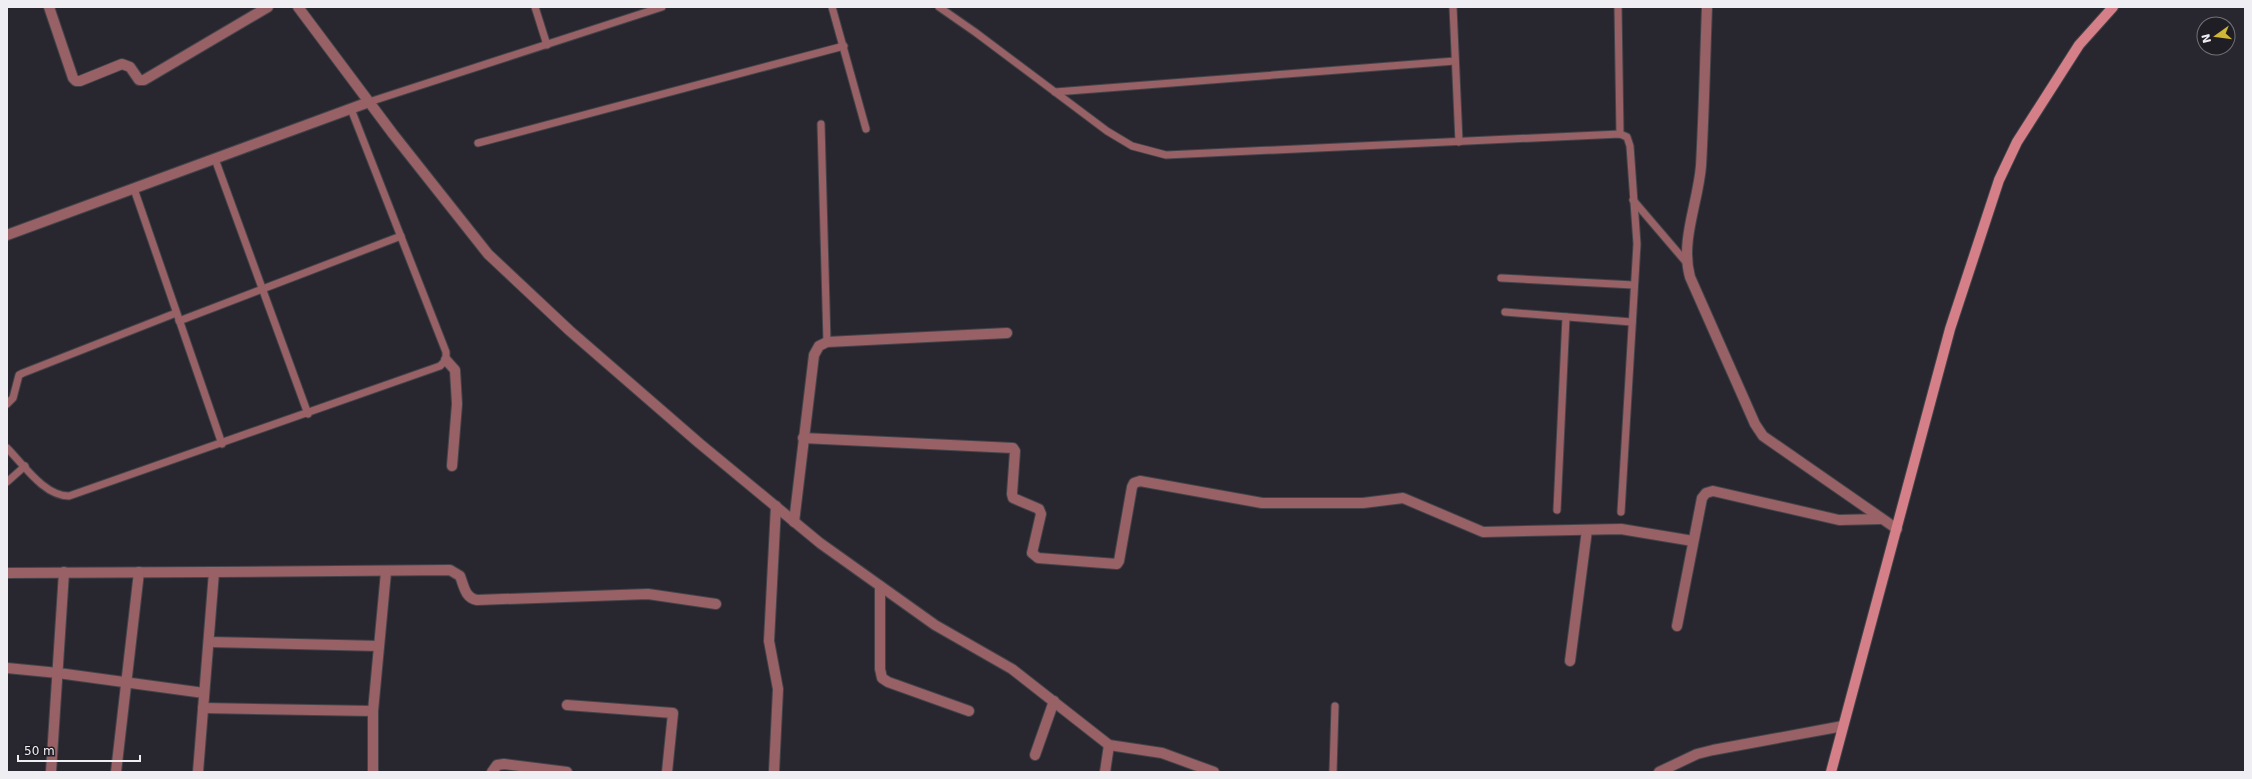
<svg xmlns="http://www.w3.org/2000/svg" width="2252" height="779" font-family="'DejaVu Sans',sans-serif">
	<rect width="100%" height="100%" fill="#28272f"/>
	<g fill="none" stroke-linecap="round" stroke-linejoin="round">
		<g stroke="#44434a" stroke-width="9">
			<g id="lane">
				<path d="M535 7 547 45"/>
				<path d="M832 7 866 129"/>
				<path d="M939 7 975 32 1107 131 1132 146 1166 155 1620 134 1627 137 1630 146 1637 244 1621 512"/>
				<path d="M1453 7 1459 142"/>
				<path d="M1618 7 1620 134"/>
				<path d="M1055 92 1455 61"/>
				<path d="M369 102 662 7"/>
				<path d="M821 124 827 342"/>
				<path d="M478 143 844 46"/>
				<path d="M215 159 308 414"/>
				<path d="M134 189 222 444"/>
				<path d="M1633 200 1686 262"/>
				<path d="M1501 278 1634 285"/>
				<path d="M1505 312 1632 322"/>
				<path d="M179 321 401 236"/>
				<path d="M7 404 13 398 19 375 23 373 176 313"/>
				<path d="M7 448C24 465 44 496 69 496L440 366 446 360V352L351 109"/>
				<path d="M7 482 25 466"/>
				<path d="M1557 510 1566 317"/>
				<path d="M1333 772 1335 706"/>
			</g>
		</g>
		<g stroke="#44434a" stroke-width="12">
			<g id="street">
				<path d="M49 7 73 78 76 81H80L122 64 130 67 139 80H144L268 7"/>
				<path d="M298 7 393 134 488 254 570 331 699 443 820 543 935 625 1012 669 1109 745 1162 753 1214 772"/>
				<path d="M1707 7C1705 60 1704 113 1701 166 1698 203 1680 241 1690 277L1755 424 1763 436 1897 529"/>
				<path d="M7 235 369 102"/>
				<path d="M446 360 455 370 457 404 452 466"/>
				<path d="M803 438 1013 448 1015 451 1012 494 1013 498 1039 509 1041 514 1032 553 1038 558 1117 564 1119 561 1132 487 1134 483 1140 481 1262 503H1363L1403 498 1483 532 1621 529 1693 541"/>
				<path d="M794 522 814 355 819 346 827 342 1007 333"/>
				<path d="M7 573 214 572"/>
				<path d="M880 586V669L882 678 888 682 969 711"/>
				<path d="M1677 626 1702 498 1706 493 1713 491 1839 520 1881 519"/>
				<path d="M209 642 379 646"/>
				<path d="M1570 661 1587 530"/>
				<path d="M7 668 58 673 204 693"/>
				<path d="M567 705 673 713 667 772"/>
				<path d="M203 708 373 711"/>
				<path d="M1035 755 1054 701"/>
				<path d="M51 772 64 572"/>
				<path d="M116 772 139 572"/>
				<path d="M198 772 214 572 450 570 460 576C464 586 465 598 477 600L648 594 716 604"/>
				<path d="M373 772V711L386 572"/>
				<path d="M492 772 497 765 504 764 567 772"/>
				<path d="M774 772 778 689 769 641 776 506"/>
				<path d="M1105 772 1109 745"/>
				<path d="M1659 772 1697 754 1713 750 1843 726"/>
			</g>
		</g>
		<g stroke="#44434a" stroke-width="12">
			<path id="secondary" d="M1831 772 1950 329 1999 180 2017 142 2079 45 2113 7"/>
		</g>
		<use href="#lane" stroke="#976166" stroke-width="7"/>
		<use href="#street" stroke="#976166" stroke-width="10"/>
		<use href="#secondary" stroke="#d58088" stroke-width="10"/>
	</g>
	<rect width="2252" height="779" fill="none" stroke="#efeef3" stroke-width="16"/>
	<g transform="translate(2216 36) rotate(256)"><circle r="19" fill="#1f1e25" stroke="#727177"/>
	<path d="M0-3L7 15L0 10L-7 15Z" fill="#d0b736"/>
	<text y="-6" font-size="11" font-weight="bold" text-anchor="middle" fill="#efeef3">N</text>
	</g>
	<path d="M18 755v6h122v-6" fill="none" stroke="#efeef3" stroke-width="2"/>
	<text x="24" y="755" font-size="12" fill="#efeef3" stroke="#1f1e25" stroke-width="3" paint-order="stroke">50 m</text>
</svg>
